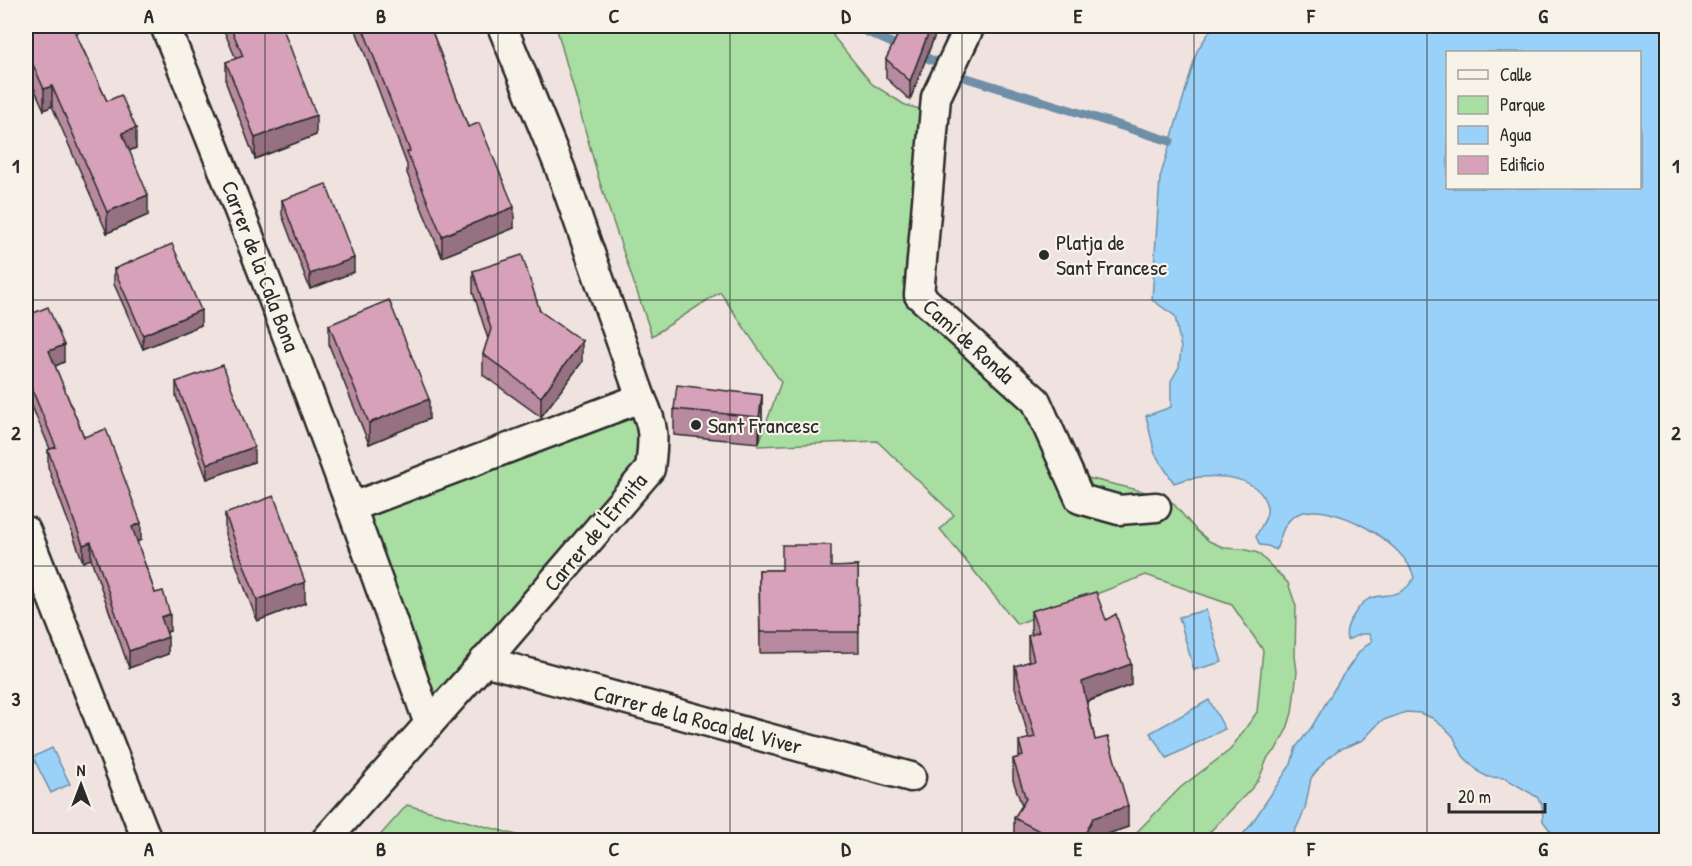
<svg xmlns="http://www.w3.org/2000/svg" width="1692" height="866" font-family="'Patrick Hand',sans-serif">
	<rect width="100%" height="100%" fill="#f0e3df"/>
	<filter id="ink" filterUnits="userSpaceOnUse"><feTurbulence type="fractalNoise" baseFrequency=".0167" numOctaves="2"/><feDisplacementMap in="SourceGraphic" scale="12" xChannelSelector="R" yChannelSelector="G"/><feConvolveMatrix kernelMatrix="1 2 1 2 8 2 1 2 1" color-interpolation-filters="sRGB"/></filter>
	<g filter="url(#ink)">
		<g fill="#a8dea2" stroke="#6a8466" stroke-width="1.5">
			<path d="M556 26H838L833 36 872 84 905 105 938 114 931 213 934 297 1047 391 1088 478 1158 495 1172 502 1196 530 1209 541 1225 548 1242 549 1258 553 1288 583 1296 606 1295 656 1297 672 1292 713 1287 729 1275 751 1268 757 1259 779 1253 787 1202 840H1129L1181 787 1230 750 1257 712 1263 650 1232 605 1146 575 1017 624 940 529 954 515 877 441 758 446 781 382 720 292 652 336 600 183Z"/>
			<path d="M641 398 650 469 429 724 352 507Z"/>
			<path d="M407 805 535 840H376Z"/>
		</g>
		<g fill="#9ad1f9" stroke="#6e8fa7" stroke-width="1.5" fill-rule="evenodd">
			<path d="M1213 26H1666V840H1557L1543 821 1542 804 1537 797 1505 778 1488 777 1480 773 1463 756 1453 736 1446 729 1432 718 1420 713 1406 712 1381 721 1363 740 1338 750 1324 762 1311 778 1305 809 1291 840H1238L1250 826 1291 764 1296 747 1311 728 1341 678 1360 651 1372 641 1369 634H1361L1347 640C1345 631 1347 625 1352 618 1355 613 1359 606 1364 602 1380 589 1399 604 1414 578 1408 544 1329 497 1296 515 1283 522 1281 537 1276 550L1268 546 1260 545 1256 537C1259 528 1269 517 1267 507 1259 470 1201 473 1174 483L1155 454 1146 416 1171 407V381L1179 367 1181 348 1175 316 1152 300 1160 178 1197 51ZM1448 52H1640V188H1448Z"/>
			<path d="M1206 610 1222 662 1194 670 1179 617Z"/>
			<path d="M1209 700 1225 729 1167 758 1150 733Z"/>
			<path d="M52 748 70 784 51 793 33 757Z"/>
		</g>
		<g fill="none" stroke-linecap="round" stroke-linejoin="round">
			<g stroke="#6e8fa7" stroke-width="9">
				<path d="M857 26 865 31 903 48"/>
				<path d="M916 53 934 61"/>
				<path d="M967 78 1170 141"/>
			</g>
			<g stroke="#2b2b2b" stroke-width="33">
				<g id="street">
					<path d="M165 26C260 256 346 489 429 724"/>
					<path d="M970 26 936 97 919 295 1036 401 1080 499 1119 510 1156 507"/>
					<path d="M352 507 641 398"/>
					<path d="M26 531 147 840"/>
					<path d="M484 661 911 777"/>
					<path d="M326 840 491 654 650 469C654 436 655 428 641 398L560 168 502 26"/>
				</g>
			</g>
			<use href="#street" stroke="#f7f3e8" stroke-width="28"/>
		</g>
		<g fill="#b88a9f" stroke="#2b2b2b" stroke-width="1.5">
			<path d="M26 26H85L76 34 107 101 136 148 129 151 148 215 107 233 52 106 44 110 26 70Z"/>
			<path d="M222 26H282L316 135 255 159 226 83V62L236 59Z"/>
			<path d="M357 26H430L468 127 514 228 442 257 407 173V165L357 33Z"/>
			<path d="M866 26H945L944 29 938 27 910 100 886 78V59L897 37Z"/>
			<path d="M282 200 354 272 310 289 282 215Z"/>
			<path d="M114 269 201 325 143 349 114 284Z"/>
			<path d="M473 271 540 311 582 362 541 417 483 375V354L488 339 473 292Z"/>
			<path d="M26 316 64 362 55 366 84 437 141 540 137 542 155 593 170 631 167 632 168 654 129 668 91 559 83 562 48 467V450L50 449 26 392Z"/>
			<path d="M329 325 429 419 369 444 329 345Z"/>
			<path d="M176 382 254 462 207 479 176 396Z"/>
			<path d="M762 395V421L759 443 674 435V409Z"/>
			<path d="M225 514 305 603 257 621 225 534Z"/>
			<path d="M858 566 859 652 760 653 759 570H782Z"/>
			<path d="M1031 611 1106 620 1131 685 1087 702 1095 740 1128 827 1093 839 1092 840H1017L1014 839V818L1022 806 1013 780V759L1019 757V741L1029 739 1015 687V666L1029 662 1028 657V636L1032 635 1031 632Z"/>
		</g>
		<g fill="#967182" stroke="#2b2b2b" stroke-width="1.5">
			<path d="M70 26H85L70 41Z"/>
			<path d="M931 26H938V27L910 100V81Z"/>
			<path d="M52 86V106L44 110V89Z"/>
			<path d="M316 115V135L255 159V138Z"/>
			<path d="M136 128V148L122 154V133Z"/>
			<path d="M148 195V215L107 233V212Z"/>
			<path d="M514 207V228L442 257V236Z"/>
			<path d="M354 258V272L310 289V274Z"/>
			<path d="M201 310V325L143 349V335Z"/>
			<path d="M582 341V362L541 417V397Z"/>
			<path d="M64 345V362L49 369V351Z"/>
			<path d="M762 395V421L759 443V417Z"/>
			<path d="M429 399V419L369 444V423Z"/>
			<path d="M254 447V462L207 479V464Z"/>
			<path d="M141 523V540L132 544V527Z"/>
			<path d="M91 542V559L83 562V545Z"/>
			<path d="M305 582V603L257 621V600Z"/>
			<path d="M170 614V631L161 634V617Z"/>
			<path d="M168 637V654L129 668V651Z"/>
			<path d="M1131 664V685L1082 703V682Z"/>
			<path d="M1128 806V827L1093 839 1092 840H1082L1093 818Z"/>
		</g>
		<g fill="#d6a1b9" stroke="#2b2b2b" stroke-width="1.5">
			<path d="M26 26H72L107 101 121 95 136 128 122 133 148 195 107 212 52 86 44 89 26 49Z"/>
			<path d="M230 26H282L316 115 255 138 226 62 243 56Z"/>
			<path d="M362 26H430L468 127 479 123 514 207 442 236 407 152 410 151Z"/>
			<path d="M902 26H931L910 81 886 59Z"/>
			<path d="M326 184 354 258 310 274 282 200Z"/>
			<path d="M172 244 201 310 143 335 114 269Z"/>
			<path d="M522 255 540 311 582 341 541 397 483 354 491 329 473 271Z"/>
			<path d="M389 300 429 399 369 423 329 325Z"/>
			<path d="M48 307 64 345 49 351 84 437 106 429 141 523 132 527 155 593 163 591 170 614 161 617 168 637 129 651 91 542 83 545 48 450 56 447 26 375V316Z"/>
			<path d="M223 365 254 447 207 464 176 382Z"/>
			<path d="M677 385 762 395 759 417 674 409Z"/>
			<path d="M274 496 305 582 257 600 225 514Z"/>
			<path d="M782 545H831V567L858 566 859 632H760L759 570H782Z"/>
			<path d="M1096 592 1106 620 1116 614 1131 664 1082 682 1095 740 1108 737 1128 806 1093 818 1082 840H1057L1014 818 1026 799 1013 759 1023 756 1019 741 1035 737 1015 666 1034 660 1028 636 1039 632 1031 611Z"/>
		</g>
	</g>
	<path fill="none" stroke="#2b2b2b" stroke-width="1.5" stroke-opacity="0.55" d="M265 26V840M498 26V840M730 26V840M962 26V840M1194 26V840M1427 26V840M26 300H1666M26 566H1666"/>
	<g fill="#2b2b2b" stroke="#f7f3e8" stroke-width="2">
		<circle cx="1044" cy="255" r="6"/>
		<circle cx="696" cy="425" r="6"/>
	</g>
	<g text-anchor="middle" stroke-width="4.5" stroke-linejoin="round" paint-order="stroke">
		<g font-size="22" fill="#2b2b2b" stroke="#f7f3e8" text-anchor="start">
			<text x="1056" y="250">Platja de<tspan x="1056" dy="25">Sant Francesc</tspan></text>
			<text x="708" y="433">Sant Francesc</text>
		</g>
		<g font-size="22" fill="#2b2b2b" stroke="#f7f3e8">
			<text transform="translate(261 266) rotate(69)" y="8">Carrer de la Cala Bona</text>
			<text transform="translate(969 341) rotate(42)" y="8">Camí de Ronda</text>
			<text transform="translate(595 532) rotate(-50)" y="8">Carrer de l'Ermita</text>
			<text transform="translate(698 719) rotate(15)" y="8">Carrer de la Roca del Viver</text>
		</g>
	</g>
	<rect width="1692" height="866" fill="none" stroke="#f7f3e8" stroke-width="66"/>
	<rect x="1446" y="51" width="195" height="138" fill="#f7f3e8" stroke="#a5a39c" stroke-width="1.5"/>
	<rect x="1458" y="70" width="30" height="9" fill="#f7f3e8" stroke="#a5a39c" stroke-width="1.5"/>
	<text x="1500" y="81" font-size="18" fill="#2b2b2b">Calle</text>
	<rect x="1458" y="96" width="30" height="18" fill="#a8dea2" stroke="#a5a39c" stroke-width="1.5"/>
	<text x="1500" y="111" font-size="18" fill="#2b2b2b">Parque</text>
	<rect x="1458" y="126" width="30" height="18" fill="#9ad1f9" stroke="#a5a39c" stroke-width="1.5"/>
	<text x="1500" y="141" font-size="18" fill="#2b2b2b">Agua</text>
	<rect x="1458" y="156" width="30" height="18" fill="#d6a1b9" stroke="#a5a39c" stroke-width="1.5"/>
	<text x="1500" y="171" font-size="18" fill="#2b2b2b">Edificio</text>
	<g transform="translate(81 785)" stroke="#f7f3e8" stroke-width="4.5" paint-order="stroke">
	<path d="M0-4.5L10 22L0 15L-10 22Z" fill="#2b2b2b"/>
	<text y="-9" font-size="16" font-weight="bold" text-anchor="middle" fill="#2b2b2b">N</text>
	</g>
	<path d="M1449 803v9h96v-9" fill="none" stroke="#2b2b2b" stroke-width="3"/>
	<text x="1458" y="803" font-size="18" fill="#2b2b2b" stroke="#f7f3e8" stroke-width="4.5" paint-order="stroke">20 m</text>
	<rect x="33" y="33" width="1626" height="800" fill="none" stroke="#2b2b2b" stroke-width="2"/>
	<g font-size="20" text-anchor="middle" font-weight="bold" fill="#2b2b2b">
		<text x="149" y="23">A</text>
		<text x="381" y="23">B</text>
		<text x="614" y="23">C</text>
		<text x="846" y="23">D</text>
		<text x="1078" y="23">E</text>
		<text x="1311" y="23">F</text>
		<text x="1543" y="23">G</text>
		<text x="16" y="173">1</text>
		<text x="1676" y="173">1</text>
		<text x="16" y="440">2</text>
		<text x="1676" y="440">2</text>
		<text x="16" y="706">3</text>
		<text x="1676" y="706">3</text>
		<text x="149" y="856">A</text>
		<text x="381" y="856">B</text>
		<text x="614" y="856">C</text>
		<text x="846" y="856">D</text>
		<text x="1078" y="856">E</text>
		<text x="1311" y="856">F</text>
		<text x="1543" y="856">G</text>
	</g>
</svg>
